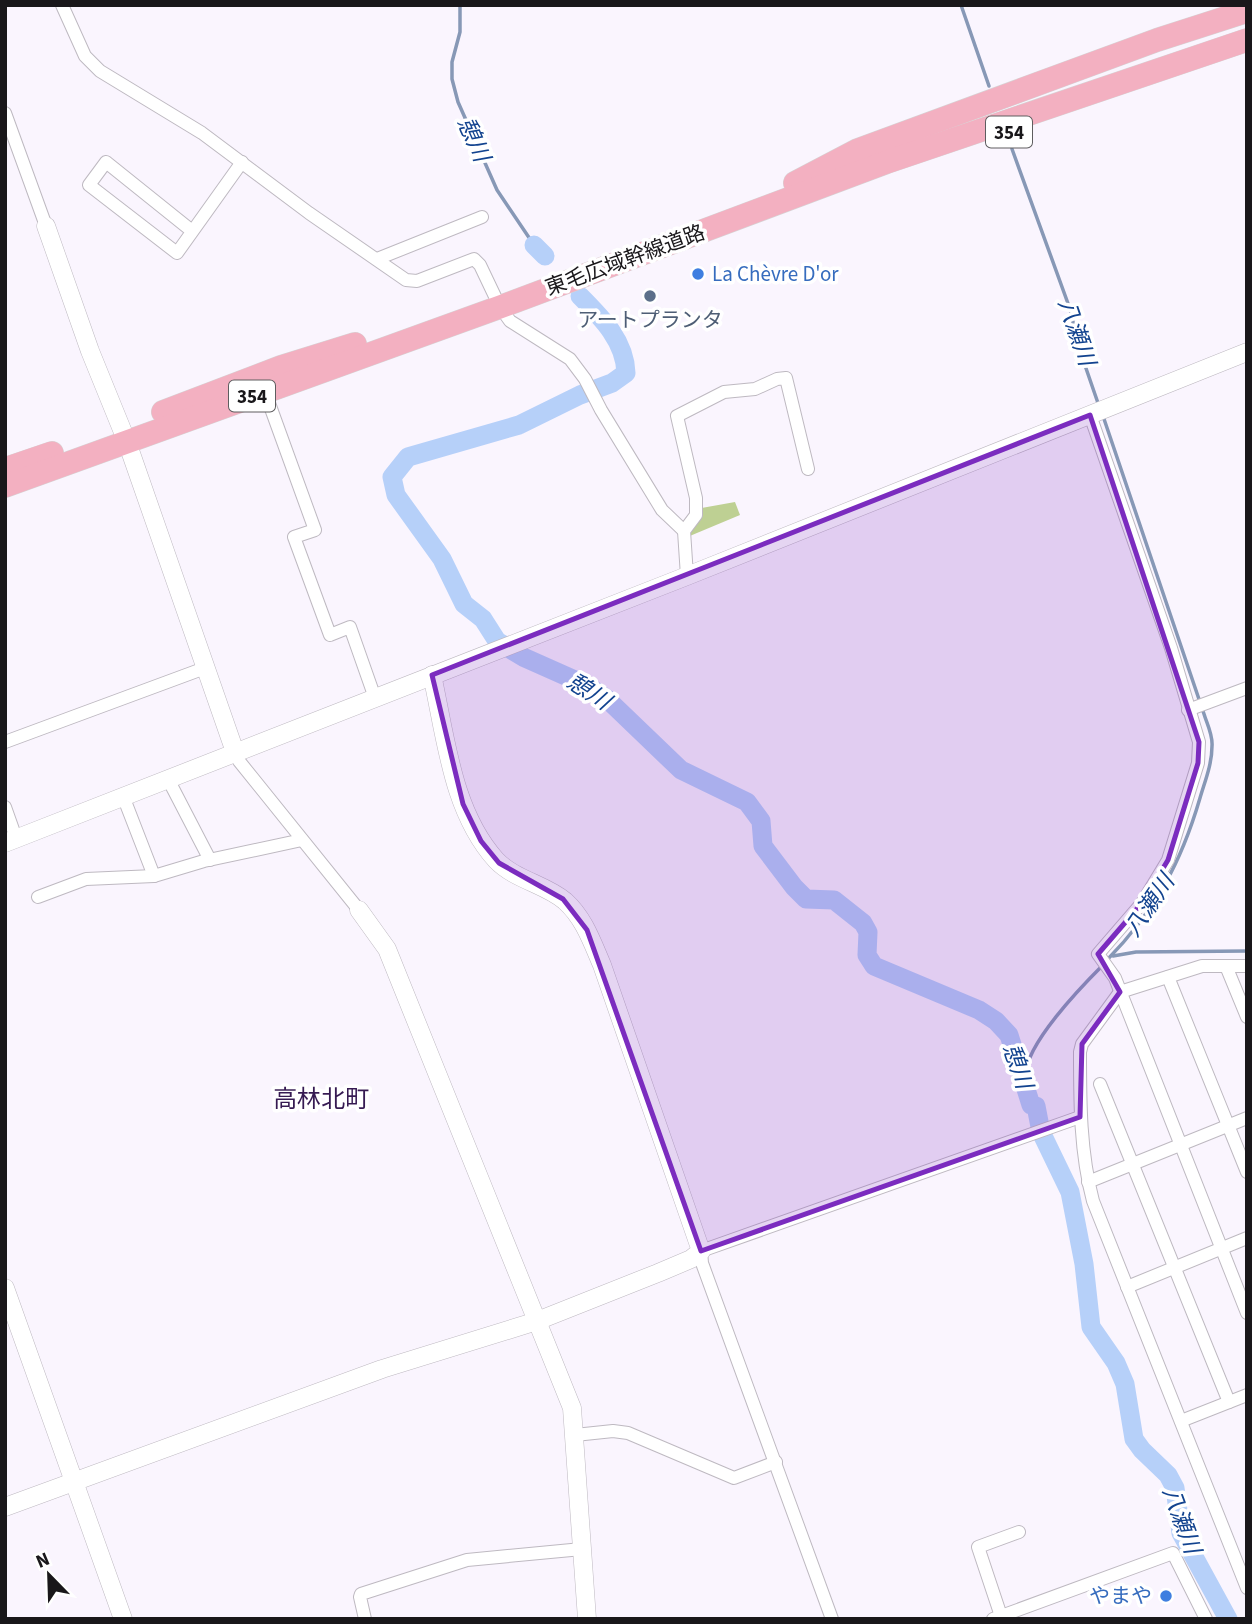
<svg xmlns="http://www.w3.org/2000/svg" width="1252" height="1624" font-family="'Source Sans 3','Noto Sans JP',sans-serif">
	<rect width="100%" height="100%" fill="#faf5fe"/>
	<path fill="#bed093" d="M735 502 740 515 685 538 696 509Z"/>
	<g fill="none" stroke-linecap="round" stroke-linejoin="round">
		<g stroke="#8798b6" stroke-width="3.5">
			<path d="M460 5V32L452 62V79L458 102 497 190 534 245"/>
			<path d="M961 5 989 86"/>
			<path d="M1012 149 1070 309 1079 348 1099 406"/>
			<path d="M1103 416 1204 714C1207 724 1213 735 1212 746 1212 764 1205 781 1200 798 1181 863 1155 911 1107 960"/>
			<path d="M1113 956 1136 952 1247 951"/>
			<path d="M1036 1106C1033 1096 1026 1083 1026 1074 1026 1044 1081 987 1102 966"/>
		</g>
		<g stroke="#b6d0f9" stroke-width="19">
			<path d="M534 245 545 256"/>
			<path d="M580 296C602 318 625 341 626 373L612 383 580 395 519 425 408 457 392 477 396 495 442 559 464 604 483 619 497 641 523 657 586 685 607 699 681 770 747 802 761 821 763 846 794 887 806 899 834 900 863 923 868 932 867 955 874 966 979 1010 996 1021 1009 1035 1031 1105 1036 1106 1041 1132 1070 1192 1084 1264 1091 1327 1116 1363 1125 1384 1134 1439 1142 1450 1168 1475 1175 1488 1181 1533 1228 1619"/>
		</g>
		<g stroke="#beb9c1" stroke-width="14">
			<g id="street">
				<path d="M62 5 85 56 100 71 202 133 309 213 406 280 417 281 474 259 480 265 500 307 510 321 570 359 585 379 601 410 662 510 684 531"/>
				<path d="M5 113 46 226"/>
				<path d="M192 231 106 162 89 185 177 253 242 162"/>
				<path d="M377 259 482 217"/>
				<path d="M265 392 315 530 294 537 330 635 350 627 375 698"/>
				<path d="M1090 415 1171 648 1199 742 1198 763 1168 860 1142 903 1098 954 1115 978 1247 1313"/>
				<path d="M687 576 684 531 696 515V498L677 416 724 392 755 389 777 379 786 378 808 469"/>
				<path d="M1188 710 1247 688"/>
				<path d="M5 742 205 668"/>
				<path d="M235 752 239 761 359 910"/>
				<path d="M168 779 210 860"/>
				<path d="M123 796 154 876 204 861 302 840"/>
				<path d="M5 807 16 838"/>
				<path d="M38 897 86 879 154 876"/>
				<path d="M1226 966 1247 1017"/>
				<path d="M1247 966H1202L1120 992 1082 1044 1080 1052C1080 1102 1080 1152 1093 1201L1247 1588"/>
				<path d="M1168 977 1247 1172"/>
				<path d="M1100 1084 1229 1402"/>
				<path d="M1088 1182 1247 1118"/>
				<path d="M1127 1287 1247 1238"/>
				<path d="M1181 1421 1247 1395"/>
				<path d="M575 1435 613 1431 628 1433 734 1478 776 1462"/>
				<path d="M365 1619 360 1597 361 1594 467 1560 582 1549"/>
				<path d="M832 1619 702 1263 701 1251 1080 1117"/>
				<path d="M993 1619 1173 1553 1206 1619"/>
				<path d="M1002 1619 978 1547 1019 1532"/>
			</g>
		</g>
		<g stroke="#beb9c1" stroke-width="19">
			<g id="secondary">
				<path d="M46 226 90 351 127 442 235 752"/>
				<path d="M5 843 687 576 1247 352"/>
				<path d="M359 910 387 949 572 1408 587 1619"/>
				<path d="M5 1288 123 1619"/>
				<path d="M5 1507 382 1369 537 1321 658 1273 691 1259 701 1251 602 965C592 942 584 918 565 901 545 884 515 880 496 860 452 811 446 738 432 675"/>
			</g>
		</g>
		<g stroke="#d6d5d6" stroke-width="24">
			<g id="highway">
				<path d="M795 183 858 150 1157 40 1247 11"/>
				<path d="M163 412 281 367 355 344"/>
				<path d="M5 469 52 453"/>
				<path d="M5 486 500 307 887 162 1247 40"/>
			</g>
		</g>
		<use href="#street" stroke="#fff" stroke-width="12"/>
		<use href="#secondary" stroke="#fff" stroke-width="18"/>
		<use href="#highway" stroke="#f3b0c1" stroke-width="23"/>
	</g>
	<path fill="#7b2cbf" fill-opacity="0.2" stroke="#7b2cbf" stroke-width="5" stroke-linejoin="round" d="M1090 415 1199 742 1198 763 1168 860 1142 903 1098 954 1120 992 1082 1044 1080 1117 701 1251 587 930 563 899 499 863 481 841 463 804 432 675Z"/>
	<g fill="#3f7fe0" stroke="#fff" stroke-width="2.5">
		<circle cx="698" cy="274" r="7"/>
		<circle cx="1166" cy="1596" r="7"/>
	</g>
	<circle fill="#5c6f8a" stroke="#fff" stroke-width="2.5" cx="650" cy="296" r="7"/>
	<g text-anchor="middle" stroke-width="7" stroke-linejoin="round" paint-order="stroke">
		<g fill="#fff" stroke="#5e5d5f" stroke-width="2">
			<rect x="986" y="116.5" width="46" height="31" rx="5"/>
			<rect x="229" y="380.5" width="46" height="31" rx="5"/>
		</g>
		<g font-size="19" font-weight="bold" fill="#19171a">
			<text x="1009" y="139">354</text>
			<text x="252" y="403">354</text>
		</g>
		<g font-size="21" fill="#19171a" stroke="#fff">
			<text transform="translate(625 260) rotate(-20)" y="7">東毛広域幹線道路</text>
		</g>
		<g font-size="21" fill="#366cbe" stroke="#fff" text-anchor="start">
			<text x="712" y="281">La Chèvre D'or</text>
			<text x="1152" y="1603" text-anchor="end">やまや</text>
		</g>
		<g font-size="21" fill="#4e5e75" stroke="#fff">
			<text x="650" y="327">アートプランタ</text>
		</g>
		<g font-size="23" font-style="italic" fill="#12438f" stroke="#fff">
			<text transform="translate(474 139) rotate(66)" y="8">憩川</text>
			<text transform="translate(1077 332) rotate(71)" y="8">八瀬川</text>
			<text transform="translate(589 691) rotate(33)" y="8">憩川</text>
			<text transform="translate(1149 905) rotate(-56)" y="8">八瀬川</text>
			<text transform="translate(1018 1066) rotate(71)" y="8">憩川</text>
			<text transform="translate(1182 1520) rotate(70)" y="8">八瀬川</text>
		</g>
		<g font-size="24" fill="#361a52" stroke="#fff">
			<text x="321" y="1107">高林北町</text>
		</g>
	</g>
	<rect width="1252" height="1624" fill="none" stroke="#19171a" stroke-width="14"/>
	<g transform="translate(49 1575) rotate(337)" stroke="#ffffff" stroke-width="5" paint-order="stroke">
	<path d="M0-5L12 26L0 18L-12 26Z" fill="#19171a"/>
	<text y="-10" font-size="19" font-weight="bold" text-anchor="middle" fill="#19171a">N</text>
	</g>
</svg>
